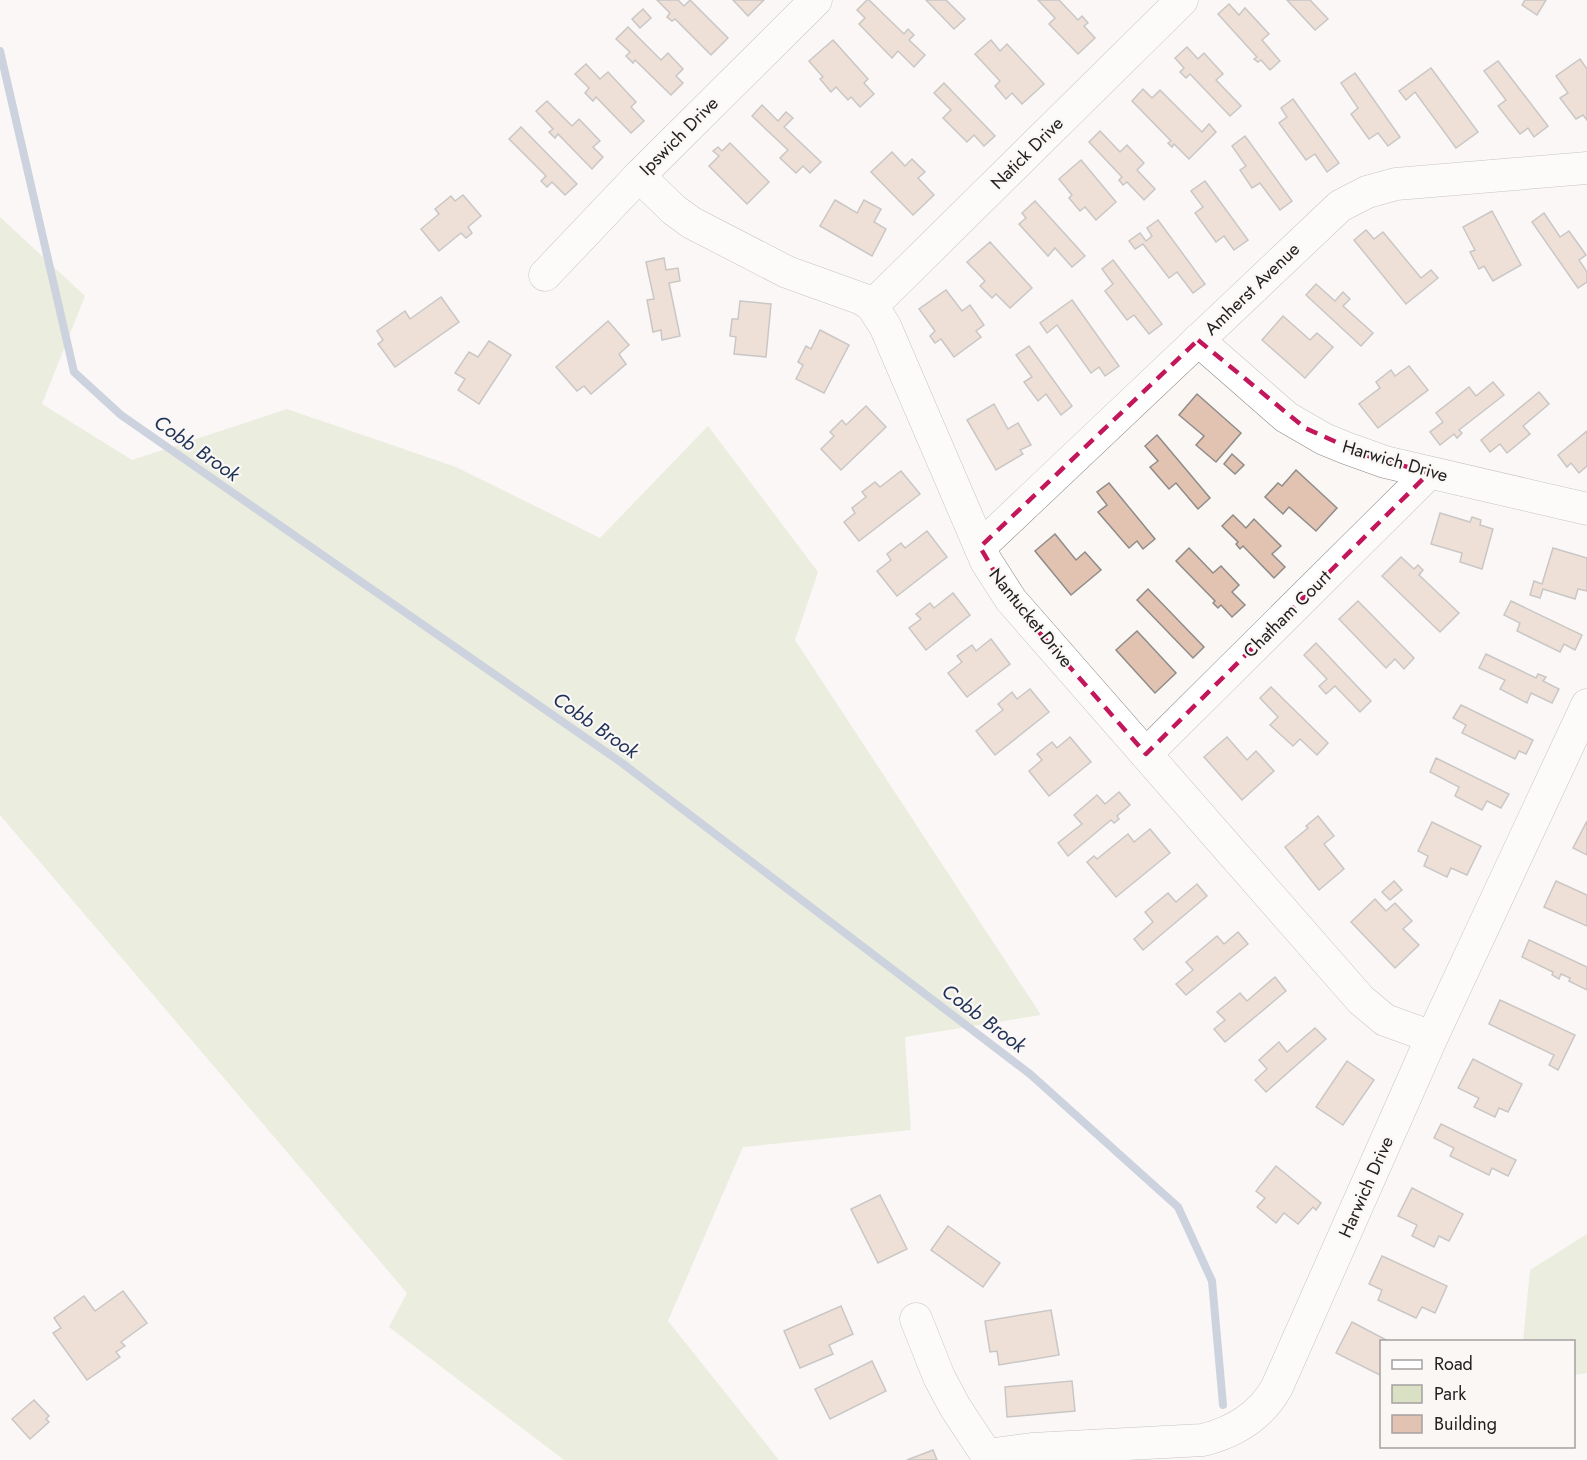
<svg xmlns="http://www.w3.org/2000/svg" width="1587" height="1460" font-family="Jost,sans-serif">
	<rect width="100%" height="100%" fill="#faf7f5"/>
	<g fill="#d9e0c3">
		<path d="M0 217 85 296 42 404 132 460 287 409 456 467 600 538 708 426 818 572 795 640 1041 1015 905 1037 911 1130 743 1147 668 1321 779 1460H564L389 1327 407 1293 0 815Z"/>
		<path d="M1587 1234V1373L1574 1375V1342L1523 1341 1530 1270Z"/>
	</g>
	<g fill="none" stroke-linecap="round" stroke-linejoin="round">
		<path stroke="#96a5c0" stroke-width="8" d="M0 51 74 372 121 415 622 763 1030 1074 1178 1207 1212 1281 1223 1405"/>
	</g>
	<g fill="#e2c3b1" stroke="#8f8c8a" stroke-width="1.5">
		<path d="M657 0H678L684 6 690 0 728 38 711 55 675 19 672 21 667 17 670 13Z"/>
		<path d="M733 0H764L748 16Z"/>
		<path d="M867 0H869L904 34 908 29 914 35 909 40 925 55 914 67 898 51 892 58 859 24 865 18 857 10Z"/>
		<path d="M926 0H946L965 19 954 29Z"/>
		<path d="M1038 0H1059L1078 20 1082 16 1088 23 1084 26 1095 38 1078 54 1049 24 1055 18Z"/>
		<path d="M1287 0H1310L1328 19 1315 30Z"/>
		<path d="M1525 0H1546L1537 15 1522 5Z"/>
		<path d="M1229 4 1239 15 1245 8 1269 34 1262 40 1280 61 1270 70 1261 60 1258 62 1254 59 1257 57 1218 14Z"/>
		<path d="M643 9 651 18 640 28 632 19Z"/>
		<path d="M628 27 661 60 668 53 683 69 676 76 683 83 671 95 635 60 633 63 626 56 630 52 616 39Z"/>
		<path d="M833 40 868 79 864 83 874 94 860 107 851 97 848 100 836 87 831 92 820 79 823 77 809 61Z"/>
		<path d="M991 40 1000 51 1007 44 1044 84 1022 104 1012 93 1006 99 995 86 1000 81 975 54Z"/>
		<path d="M1187 47 1198 59 1204 53 1223 74 1216 80 1241 106 1230 116 1190 74 1186 78 1180 72 1184 68 1175 58Z"/>
		<path d="M1580 59 1587 69V120L1583 115 1576 119 1560 98 1568 93 1556 76Z"/>
		<path d="M1498 61 1548 126 1534 137 1528 128 1520 134 1498 106 1506 100 1484 71Z"/>
		<path d="M586 64 600 79 608 72 636 102 631 107 644 121 631 133 596 97 593 101 585 93 589 88 575 74Z"/>
		<path d="M1431 68 1478 132 1456 148 1415 92 1406 100 1399 91Z"/>
		<path d="M1355 73 1400 137 1388 146 1378 133 1369 139 1351 114 1358 108 1341 83Z"/>
		<path d="M944 83 995 136 984 146 974 135 967 142 943 118 951 110 934 93Z"/>
		<path d="M1143 89 1152 98 1160 90 1202 132 1209 124 1216 132 1189 159 1174 144 1172 147 1168 143 1171 141 1132 101Z"/>
		<path d="M1293 99 1339 163 1327 172 1315 154 1306 160 1279 123 1287 117 1281 108Z"/>
		<path d="M547 101 572 126 579 119 600 141 593 147 603 157 592 169 558 134 555 138 549 132 553 129 536 111Z"/>
		<path d="M762 105 778 121 786 112 793 118 784 127 821 162 810 173 803 166 796 173 780 158 788 150 752 116Z"/>
		<path d="M521 127 577 184 565 195 552 182 547 187 541 181 546 176 509 139Z"/>
		<path d="M1100 131 1120 152 1127 145 1144 163 1137 170 1155 189 1144 200 1127 182 1123 185 1119 180 1122 177 1089 142Z"/>
		<path d="M1245 136 1292 201 1280 210 1260 183 1252 188 1240 170 1246 166 1232 146Z"/>
		<path d="M730 143 769 182 747 204 709 166 719 156 713 151 718 147 722 151Z"/>
		<path d="M892 152 905 166 912 159 925 172 918 178 934 195 913 215 871 172Z"/>
		<path d="M1081 160 1116 202 1096 220 1085 207 1080 211 1069 198 1072 195 1059 179Z"/>
		<path d="M1205 181 1248 240 1234 250 1224 236 1216 242 1195 213 1203 207 1191 191Z"/>
		<path d="M463 195 481 216 468 227 472 233 466 238 461 233 439 251 421 229 439 214 435 209 451 196 455 201Z"/>
		<path d="M835 200 857 213 864 200 881 209 874 222 886 229 872 256 820 226Z"/>
		<path d="M1035 201 1085 256 1072 267 1055 248 1048 256 1019 224 1026 218 1022 213Z"/>
		<path d="M1492 211 1521 265 1493 281 1484 266 1479 269 1470 252 1475 250 1463 227Z"/>
		<path d="M1544 213 1560 237 1569 231 1586 255 1579 260 1587 272V282L1578 288 1532 222Z"/>
		<path d="M1158 220 1205 284 1193 293 1177 272 1169 278 1143 244 1135 249 1129 241 1140 233 1146 241 1152 236 1147 228Z"/>
		<path d="M1366 230 1374 239 1383 232 1421 278 1431 270 1438 278 1406 304 1354 240Z"/>
		<path d="M990 242 1032 288 1010 308 996 294 992 298 980 286 985 281 967 262Z"/>
		<path d="M664 258 666 270 678 268 680 281 669 283 680 336 662 340 661 330 653 332 647 300 654 299 646 262Z"/>
		<path d="M1113 260 1162 324 1149 334 1134 315 1127 320 1105 291 1113 284 1102 269Z"/>
		<path d="M1316 284 1335 301 1343 292 1350 299 1343 306 1373 333 1361 346 1306 295Z"/>
		<path d="M946 290 962 311 970 305 984 325 976 331 981 337 954 357 941 339 935 343 930 336 935 331 919 309Z"/>
		<path d="M441 297 459 322 395 367 378 344 383 340 377 331 405 311 410 319Z"/>
		<path d="M1072 300 1119 366 1105 376 1099 367 1091 373 1057 325 1047 333 1040 323Z"/>
		<path d="M740 301 771 304 766 357 734 354 736 337 730 336 732 319H738Z"/>
		<path d="M1283 316 1310 340 1317 333 1333 347 1305 378 1262 340Z"/>
		<path d="M608 321 629 345 619 354 626 364 591 394 584 386 577 391 556 367Z"/>
		<path d="M820 330 849 345 824 393 796 379 803 365 798 362 806 346 811 349Z"/>
		<path d="M489 341 511 355 479 404 458 390 465 379 455 373 469 352 478 357Z"/>
		<path d="M1029 346 1072 406 1061 415 1046 394 1038 401 1024 382 1032 377 1016 355Z"/>
		<path d="M1409 366 1428 390 1378 428 1359 404 1380 388 1376 382 1391 370 1395 376Z"/>
		<path d="M1493 382 1504 395 1459 430 1462 433 1457 438 1454 434 1440 445 1430 432 1443 422 1436 413 1469 387 1476 396Z"/>
		<path d="M1539 392 1549 404 1523 426 1530 434 1507 453 1500 444 1490 452 1481 440Z"/>
		<path d="M1197 394 1241 433 1216 462 1196 445 1204 436 1179 415Z"/>
		<path d="M994 404 1008 429 1018 423 1031 445 1020 450 1023 454 996 470 967 420Z"/>
		<path d="M866 406 886 427 841 470 821 449 834 436 830 432 842 420 846 425Z"/>
		<path d="M1587 431V466L1579 473 1571 463 1567 467 1558 455Z"/>
		<path d="M1157 435 1210 498 1198 509 1176 483 1169 489 1150 467 1158 461 1145 446Z"/>
		<path d="M1232 454 1244 465 1235 474 1224 464Z"/>
		<path d="M1296 470 1337 508 1316 531 1289 507 1283 514 1265 497 1278 483 1282 486Z"/>
		<path d="M901 471 920 494 859 541 844 522 855 513 852 508 866 497 862 492 875 482 880 487Z"/>
		<path d="M1109 483 1155 539 1143 549 1137 541 1129 548 1098 512 1107 505 1097 492Z"/>
		<path d="M1440 513 1470 522 1472 517 1481 520 1480 525 1493 529 1482 569 1460 562 1462 553 1431 544Z"/>
		<path d="M1233 515 1246 528 1254 519 1281 546 1272 554 1285 567 1274 578 1243 546 1240 549 1236 544 1238 542 1222 526Z"/>
		<path d="M927 531 947 557 897 596 877 571 891 560 887 554 901 543 905 548Z"/>
		<path d="M1055 534 1076 560 1085 552 1101 570 1071 595 1035 551Z"/>
		<path d="M1189 548 1213 573 1221 566 1239 585 1232 592 1245 605 1232 617 1221 605 1218 608 1213 603 1215 601 1176 561Z"/>
		<path d="M1553 548 1587 558V591L1578 589 1575 599 1543 589 1540 598 1530 595 1534 581 1542 584Z"/>
		<path d="M1401 557 1414 569 1418 565 1423 570 1419 575 1459 613 1440 632 1382 576Z"/>
		<path d="M1148 589 1204 647 1193 658 1137 600Z"/>
		<path d="M953 593 970 615 926 650 909 628 921 619 916 614 930 603 934 608Z"/>
		<path d="M1358 601 1414 658 1404 669 1395 659 1386 668 1339 619Z"/>
		<path d="M1511 601 1582 635 1575 650 1564 644 1560 652 1517 631 1520 623 1504 615Z"/>
		<path d="M1137 631 1176 673 1155 693 1116 650Z"/>
		<path d="M991 639 1010 664 967 697 948 673 962 662 957 656 972 645 976 651Z"/>
		<path d="M1316 643 1371 701 1360 712 1335 686 1326 694 1319 686 1327 679 1304 655Z"/>
		<path d="M1486 654 1536 678 1538 674 1546 677 1543 681 1559 689 1552 703 1531 693 1527 703 1500 689 1505 680 1479 668Z"/>
		<path d="M1271 687 1328 743 1317 755 1300 739 1293 746 1270 725 1278 717 1260 698Z"/>
		<path d="M1030 689 1049 712 995 755 976 731 1003 710 998 704 1012 692 1017 699Z"/>
		<path d="M1461 705 1533 740 1526 754 1519 751 1515 759 1462 733 1466 725 1453 718Z"/>
		<path d="M1070 737 1091 762 1049 796 1029 771 1042 760 1037 754 1052 742 1057 748Z"/>
		<path d="M1227 737 1247 760 1256 751 1274 771 1242 800 1204 757Z"/>
		<path d="M1436 758 1509 794 1501 808 1487 801 1482 810 1455 796 1459 787 1430 772Z"/>
		<path d="M1119 792 1130 805 1117 816 1119 819 1114 823 1111 820 1068 856 1058 843 1082 824 1074 815 1097 795 1105 804Z"/>
		<path d="M1318 816 1334 836 1324 844 1344 869 1319 890 1285 847 1308 828 1306 826Z"/>
		<path d="M1587 821V855L1573 848Z"/>
		<path d="M1432 822 1481 846 1467 875 1451 868 1447 877 1424 866 1428 856 1418 851Z"/>
		<path d="M1150 829 1170 853 1116 897 1087 862 1094 856 1097 859 1128 834 1134 842Z"/>
		<path d="M1394 881 1402 890 1390 900 1382 892Z"/>
		<path d="M1556 881 1587 895V926L1544 907Z"/>
		<path d="M1197 884 1207 896 1143 950 1134 939 1153 922 1145 912 1168 893 1176 902Z"/>
		<path d="M1375 899 1386 911 1395 903 1412 921 1403 929 1419 945 1395 968 1351 922Z"/>
		<path d="M1238 932 1248 944 1186 995 1176 984 1193 970 1186 962 1217 936 1224 944Z"/>
		<path d="M1529 940 1587 967V990L1569 981 1570 978 1561 974 1559 979 1552 975 1553 972 1522 957Z"/>
		<path d="M1275 977 1286 991 1225 1042 1214 1029 1225 1020 1217 1012 1240 993 1247 1001Z"/>
		<path d="M1500 1000 1575 1035 1558 1070 1549 1065 1554 1055 1489 1024Z"/>
		<path d="M1315 1028 1326 1039 1266 1092 1255 1080 1267 1069 1259 1060 1279 1042 1287 1052Z"/>
		<path d="M1473 1059 1522 1084 1508 1112 1499 1108 1495 1117 1474 1107 1479 1098 1458 1088Z"/>
		<path d="M1347 1061 1374 1080 1343 1125 1316 1107Z"/>
		<path d="M1441 1124 1516 1160 1508 1176 1492 1168 1489 1175 1450 1156 1454 1148 1434 1138Z"/>
		<path d="M1276 1166 1321 1203 1316 1210 1313 1207 1298 1224 1284 1213 1276 1223 1257 1207 1265 1198 1256 1191Z"/>
		<path d="M1412 1188 1463 1214 1449 1241 1439 1236 1434 1247 1412 1236 1417 1225 1398 1216Z"/>
		<path d="M880 1195 907 1249 878 1263 851 1209Z"/>
		<path d="M948 1226 1000 1263 983 1287 931 1250Z"/>
		<path d="M1382 1256 1447 1286 1435 1313 1422 1307 1416 1318 1378 1300 1382 1290 1369 1284Z"/>
		<path d="M123 1291 147 1323 121 1342 125 1346 116 1352 120 1357 87 1380 53 1333 61 1328 54 1318 84 1296 95 1311Z"/>
		<path d="M841 1306 853 1334 829 1345 833 1354 800 1368 784 1331Z"/>
		<path d="M1051 1310 1059 1355 999 1365 997 1351 990 1352 985 1321Z"/>
		<path d="M1352 1322 1390 1342H1382V1376L1336 1353Z"/>
		<path d="M872 1361 886 1391 830 1419 815 1389Z"/>
		<path d="M1072 1381 1075 1411 1007 1417 1005 1387Z"/>
		<path d="M34 1400 49 1416 46 1419 49 1422 30 1439 12 1419Z"/>
		<path d="M933 1450 937 1460H907Z"/>
	</g>
	<g fill="none" stroke-linecap="round" stroke-linejoin="round">
		<g stroke="#8b8887" stroke-width="33">
			<g id="minor">
				<path d="M639 176 674 210 692 223 787 272 862 299 872 306 885 326 986 561 1011 600 1361 1000 1385 1020 1432 1037"/>
				<path d="M545 275 639 176 816 0"/>
				<path d="M872 306 1182 0"/>
				<path d="M1198 340 1286 417 1324 439 1346 448 1385 462 1587 509"/>
				<path d="M980 547 1340 206 1367 192 1396 184 1587 168"/>
				<path d="M1146 754 1429 473"/>
				<path d="M916 1319 939 1377 955 1407 990 1460"/>
				<path d="M987 1455 1032 1449 1203 1440C1235 1432 1261 1416 1277 1387L1432 1037 1587 705"/>
			</g>
		</g>
		<use href="#minor" stroke="#fff" stroke-width="32"/>
	</g>
	<path d="M0 0H1587V1460H0ZM1198 340 1305 428 1365 455 1429 473 1146 754 1011 600 980 547Z" fill="#faf7f5" fill-opacity=".55" fill-rule="evenodd"/>
	<path fill="none" stroke="#c2185b" stroke-width="4.5" stroke-dasharray="12 8" stroke-linejoin="round" d="M1198 340 1305 428 1365 455 1429 473 1146 754 1011 600 980 547Z"/>
	<g text-anchor="middle" stroke-width="4.5" stroke-linejoin="round" paint-order="stroke">
		<g font-size="18" fill="#222020" stroke="#faf7f5">
			<text transform="translate(679 136) rotate(-45)" y="6">Ipswich Drive</text>
			<text transform="translate(1027 153) rotate(-45)" y="6">Natick Drive</text>
			<text transform="translate(1252 289) rotate(-44)" y="6">Amherst Avenue</text>
			<text transform="translate(1395 461) rotate(16)" y="6">Harwich Drive</text>
			<text transform="translate(1287 614) rotate(-45)" y="6">Chatham Court</text>
			<text transform="translate(1031 618) rotate(51)" y="6">Nantucket Drive</text>
			<text transform="translate(1366 1187) rotate(-66)" y="6">Harwich Drive</text>
		</g>
		<g font-size="20" font-style="italic" fill="#1d3157" stroke="#faf7f5">
			<text transform="translate(197 448) rotate(35)" y="7">Cobb Brook</text>
			<text transform="translate(596 725) rotate(35)" y="7">Cobb Brook</text>
			<text transform="translate(984 1018) rotate(37)" y="7">Cobb Brook</text>
		</g>
	</g>
	<rect x="1380" y="1340" width="195" height="108" fill="#faf7f5" stroke="#a4a1a0" stroke-width="1.5"/>
	<rect x="1392" y="1360" width="30" height="9" fill="#ffffff" stroke="#a4a1a0" stroke-width="1.5"/>
	<text x="1434" y="1370" font-size="18" fill="#222020">Road</text>
	<rect x="1392" y="1385" width="30" height="18" fill="#d9e0c3" stroke="#a4a1a0" stroke-width="1.5"/>
	<text x="1434" y="1400" font-size="18" fill="#222020">Park</text>
	<rect x="1392" y="1415" width="30" height="18" fill="#e2c3b1" stroke="#a4a1a0" stroke-width="1.5"/>
	<text x="1434" y="1430" font-size="18" fill="#222020">Building</text>
</svg>
